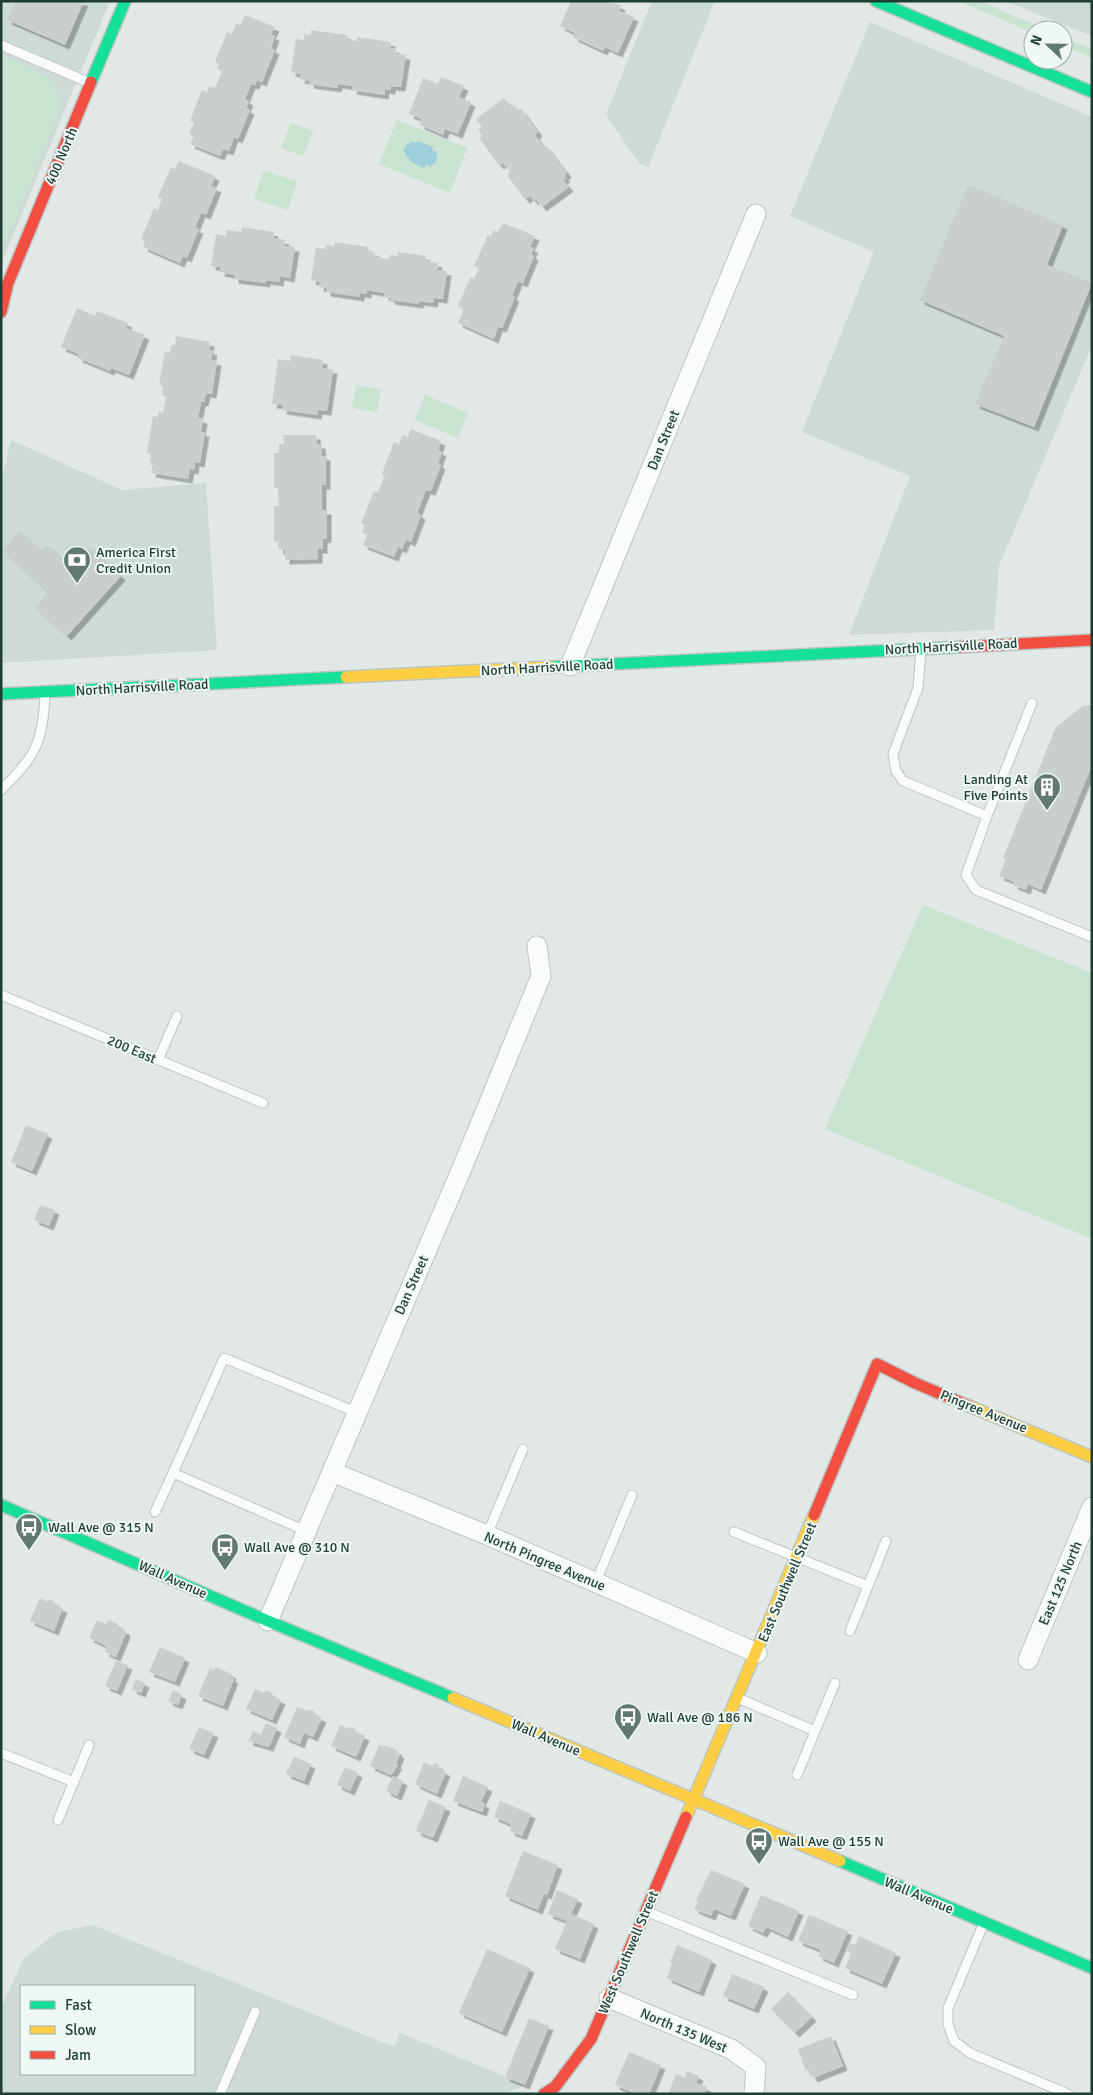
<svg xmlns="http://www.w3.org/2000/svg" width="1093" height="2095" font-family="Signika,sans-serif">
	<defs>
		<filter id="shadow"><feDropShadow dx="4.5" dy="4.5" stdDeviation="0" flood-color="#0004"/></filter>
	</defs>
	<rect width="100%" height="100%" fill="#e1e8e5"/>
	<g fill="#cedad5" fill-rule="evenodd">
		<path d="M1 1H110L1 264Z"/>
		<path d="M652 1H715L648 167 639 163 606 115Z"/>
		<path d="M1005 1H1092V36Z"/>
		<path d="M870 22 1092 117V345L999 566 994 630 849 635 910 476 802 432 874 252 790 216Z"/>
		<path d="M11 440 122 490 206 483 217 650 1 663V481Z"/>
		<path d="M93 1925 394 2047 400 2033 526 2085 504 2094H1V2008L24 1958 58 1932ZM21 1986H194V2074H21Z"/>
	</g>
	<g fill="#c9e3d1">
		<path d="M958 1H980L1047 30H1033V33Z"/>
		<path d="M1063 37 1092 49V58L1063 45Z"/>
		<path d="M1 55C22 64 50 72 60 95 61 99 60 106 60 111L7 240 1 238Z"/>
		<path d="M397 120 467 148 450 193 379 164Z"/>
		<path d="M291 123 313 131 303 156 281 148Z"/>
		<path d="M263 171 297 181 288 210 254 199Z"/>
		<path d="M356 385 381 389 377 412 352 408Z"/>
		<path d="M425 395 468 413 458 438 415 420Z"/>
		<path d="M923 905 1092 973V1239L825 1129Z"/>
	</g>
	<path fill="#9dd0da" d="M411 141 416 143 418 141 433 147 432 150 437 152 436 155 438 156 434 164H433L431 167 426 164 424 168 409 161 410 158 405 156 406 153 403 152 407 143 410 144Z"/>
	<g fill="#c8cfcc" filter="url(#shadow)">
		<path d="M16 1H84L65 45 7 20Z"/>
		<path d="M571 1H609L621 6 619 11 634 17 618 53 605 47 603 51 573 37 575 33 560 26Z"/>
		<path d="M245 15 275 27 271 35 275 36 271 48 275 50 262 82 257 80 255 85 251 84 245 99 249 101 246 108 250 110 238 139 234 137 229 151 223 149 220 156 190 144 194 136 189 134 194 122 190 121 202 90 207 92 210 86 215 88 222 71 217 69 219 64 215 62 227 32 232 34 236 23 241 25Z"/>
		<path d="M311 30 347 35V40L357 41V37L391 42 390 48 396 49V54L406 55 401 87 391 86V90L385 89 384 95 352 90 353 86 338 84 337 88 309 84 310 81 300 79 301 74 291 72 296 39 304 40V34L311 35Z"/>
		<path d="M441 77 464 86 459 97 471 102 458 134 445 129 443 135 420 125 422 119 409 114 423 78 438 84Z"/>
		<path d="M504 98 511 107 514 105 518 110 521 109 538 132 535 135 544 148 546 146 567 173 564 176 566 178 563 180 569 187 542 207 536 199 534 201 530 196 525 199 507 175 510 172 503 163 499 165 479 138 482 136 478 130 482 127 476 119Z"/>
		<path d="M179 161 215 176 211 186 217 188 206 215 201 213 195 228 199 229 187 258 183 256 180 263 143 247 145 241 141 239 154 208 158 210 162 198 158 197 171 167 175 169Z"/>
		<path d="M968 185 1063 225 1047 265 1092 283 1034 427 975 404 1004 336 920 300Z"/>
		<path d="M503 223 535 236 530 247 534 248 531 254 534 256 523 283 518 281 512 296 515 297 502 328 498 327 494 339 458 323 464 309 458 306 470 278 474 279 479 268 474 266 488 235 491 236 494 230 498 232Z"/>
		<path d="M242 227 274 232 273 238 285 240 284 246 295 247 290 278 280 276 279 282 266 280V283L234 279V275L220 272 221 267 211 266 216 234 226 236 227 230 241 232Z"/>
		<path d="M335 242 368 247V251L375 252 374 257 389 259 390 255 398 256V252L426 256 425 261 438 263 437 270 447 271 443 299 434 298 433 303 419 301V304L390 300 391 298 384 296V293L367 290V294L360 293V297L326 292V288L319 287 320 282 311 280 316 248 326 249V245L334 246Z"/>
		<path d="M77 308 95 316 97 311 128 323 126 328 145 335 129 375 111 368 110 371 78 358 79 354 61 347Z"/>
		<path d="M176 336 210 342 209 350 213 351 211 360 217 361 212 394 206 393 204 402H201L198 418 203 419 201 432H205L200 463 195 462 194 470 190 469 188 479 151 473 153 463H150L151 454 147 453 153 416 158 417 159 412 163 413 166 396 162 395 163 386 159 385 165 352 170 353 171 345H175Z"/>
		<path d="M291 355 323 360 322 368 333 369 327 411 318 410 317 415 282 410 283 405 272 404 278 359 290 361Z"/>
		<path d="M411 429 441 441 438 450 442 452 438 463 441 465 431 491 426 490 417 513 421 515 411 542 406 540 402 549 398 547 394 557 363 545 367 535 362 533 365 525 361 524 374 491 378 492 385 476 382 474 394 442 399 444 403 435 408 437Z"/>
		<path d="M283 435H316L317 444H321L322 456H326V485H322V510H327V538L323 539V549H318V559L285 560V550H279V541L274 542V506H279L278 488H274V453H279V444H284Z"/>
		<path d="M20 531 41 551 47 544 72 566 90 547 121 576 67 636 35 607 48 592 3 550Z"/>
		<path d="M1092 705V765L1041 890 1028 884 1026 890 1013 885 1015 882 999 876 1006 859 1003 858 1056 727 1083 706Z"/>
		<path d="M26 1125 48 1134 32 1171 11 1162Z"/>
		<path d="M40 1205 55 1210 49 1226 34 1220Z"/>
		<path d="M40 1598 48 1602 49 1599 55 1602 54 1605 63 1608 54 1631 30 1621Z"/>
		<path d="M97 1620 106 1624 108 1620 118 1624 117 1628 125 1630 126 1633 116 1657 105 1652 107 1646 89 1638Z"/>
		<path d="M160 1647 185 1658 175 1682 149 1672Z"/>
		<path d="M116 1661 128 1665 117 1691 105 1686Z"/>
		<path d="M215 1667 232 1674 231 1678 234 1679 223 1706 198 1696 210 1668 214 1670Z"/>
		<path d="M136 1679 145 1683 141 1693 132 1689Z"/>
		<path d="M255 1689 264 1693 266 1690 272 1693 271 1695 281 1700 272 1720 246 1709Z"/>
		<path d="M173 1690 182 1695 178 1705 168 1701Z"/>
		<path d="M297 1707 307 1711 308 1709 314 1711 313 1714 322 1718 313 1737 304 1733 300 1744 284 1737Z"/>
		<path d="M266 1723 277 1728 269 1747 248 1741 253 1731 261 1734Z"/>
		<path d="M340 1725 349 1729 350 1727 356 1730 355 1732 365 1736 356 1757 331 1746Z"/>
		<path d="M199 1727 214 1733 204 1755 189 1749Z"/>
		<path d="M379 1745 384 1747 385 1745 398 1751 397 1753 400 1754 396 1764 398 1765 391 1775 370 1766Z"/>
		<path d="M294 1757 311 1764 304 1781 286 1774Z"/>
		<path d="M424 1762 433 1766 434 1763 439 1765 438 1768 446 1772 437 1794 415 1784Z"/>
		<path d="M345 1767 358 1773 350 1791 337 1785Z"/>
		<path d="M393 1776 403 1781 397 1796 386 1791Z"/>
		<path d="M463 1776 488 1787 481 1802 485 1804 482 1812 453 1801Z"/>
		<path d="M429 1800 446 1807 433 1838 416 1831Z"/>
		<path d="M500 1801 531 1814 522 1836 510 1831 512 1825 494 1817Z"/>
		<path d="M523 1851 558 1865 547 1895 544 1894 538 1910 505 1896Z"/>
		<path d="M711 1870 745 1884 731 1916 714 1909 711 1916 694 1909 698 1901 696 1900Z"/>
		<path d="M557 1890 578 1899 571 1914 594 1924 580 1959 555 1949 567 1921 548 1914Z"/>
		<path d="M761 1895 799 1911 788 1937 766 1927 763 1933 748 1926Z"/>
		<path d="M809 1915 848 1931 834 1963 818 1956 821 1950 798 1941Z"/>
		<path d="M859 1936 896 1953 882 1984 845 1968 851 1953 846 1951 849 1943 855 1945Z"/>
		<path d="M677 1945 712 1960 699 1992 667 1978 672 1963 670 1962Z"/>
		<path d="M487 1949 530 1968 502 2032 459 2013Z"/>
		<path d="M732 1974 764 1987 754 2009 723 1996Z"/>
		<path d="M788 1992 812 2017 795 2033 771 2009Z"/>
		<path d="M529 2018 549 2026 525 2085 505 2077Z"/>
		<path d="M831 2036 843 2066 813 2078 809 2070 806 2071 798 2049Z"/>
		<path d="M629 2052 661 2065 649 2094H636L615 2085Z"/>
		<path d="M687 2071 699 2076 696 2083 707 2087 704 2094H668L676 2074 685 2078Z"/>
	</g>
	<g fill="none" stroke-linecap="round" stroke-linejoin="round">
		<g stroke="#bec5c2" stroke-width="11">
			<g id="lane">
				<path d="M1 45 88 82"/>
				<path d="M921 650 918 688 893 754 896 771 903 781 987 816 966 875 976 890 1092 937"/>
				<path d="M1 790C35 757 43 743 45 695"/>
				<path d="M987 816 1032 703"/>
				<path d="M1 995 263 1103"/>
				<path d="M158 1060 177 1016"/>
				<path d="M155 1512 173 1473"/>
				<path d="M306 1531 173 1473 224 1358 356 1412"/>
				<path d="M734 1532 868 1586"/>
				<path d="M487 1535 523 1449"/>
				<path d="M596 1582 632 1495"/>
				<path d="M850 1631 886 1541"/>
				<path d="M740 1699 815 1731"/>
				<path d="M1 1753 74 1782"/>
				<path d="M797 1775 835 1683"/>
				<path d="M58 1820 89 1745"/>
				<path d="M648 1912 853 1995"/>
				<path d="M983 1925 948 2008V2024L954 2041 970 2053 1068 2094"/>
				<path d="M220 2094 255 2012"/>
			</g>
		</g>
		<g stroke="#bec5c2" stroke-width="21">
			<g id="street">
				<path d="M570 666 756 214"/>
				<path d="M332 1472 487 1535 757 1653"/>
				<path d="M268 1621 462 1168 541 976 537 946"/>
				<path d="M1028 1660 1092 1507"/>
				<path d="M609 1998 731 2049 756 2067 754 2094"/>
			</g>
		</g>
		<g stroke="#bdc6c3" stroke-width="14">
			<g id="fast">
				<path d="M876 1 1092 92"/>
				<path d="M91 82 125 1"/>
				<path d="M551 667 960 647"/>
				<path d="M1 694 346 677"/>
				<path d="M1 1505 268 1621 453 1698"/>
				<path d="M840 1861 1092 1968"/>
			</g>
		</g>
		<g stroke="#bdc6c3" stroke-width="14">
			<g id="slow">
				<path d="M346 677 551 667"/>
				<path d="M969 1406 1092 1457"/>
				<path d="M453 1698 840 1861"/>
				<path d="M686 1817 814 1515"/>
			</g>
		</g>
		<g stroke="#bdc6c3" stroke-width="14">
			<g id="jam">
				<path d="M1 312 8 283 91 82"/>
				<path d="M960 647 1092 640"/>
				<path d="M814 1515 877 1364 915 1383 969 1406"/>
				<path d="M544 2094 555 2087 591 2039 686 1817"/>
			</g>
		</g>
		<use href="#lane" stroke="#fafcfb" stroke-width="9"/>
		<use href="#street" stroke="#fafcfb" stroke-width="19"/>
		<use href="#fast" stroke="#16e098" stroke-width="11"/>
		<use href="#slow" stroke="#ffcf43" stroke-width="11"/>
		<use href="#jam" stroke="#f24e42" stroke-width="11"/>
	</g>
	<defs>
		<g id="bank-pin" transform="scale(1.4375)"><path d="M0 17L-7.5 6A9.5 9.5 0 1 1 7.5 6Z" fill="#627973" stroke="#eff8f4"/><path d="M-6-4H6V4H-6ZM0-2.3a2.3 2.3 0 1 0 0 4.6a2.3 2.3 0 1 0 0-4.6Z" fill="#fff"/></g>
		<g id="building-pin" transform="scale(1.4375)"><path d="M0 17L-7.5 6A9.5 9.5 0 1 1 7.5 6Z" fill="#627973" stroke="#eff8f4"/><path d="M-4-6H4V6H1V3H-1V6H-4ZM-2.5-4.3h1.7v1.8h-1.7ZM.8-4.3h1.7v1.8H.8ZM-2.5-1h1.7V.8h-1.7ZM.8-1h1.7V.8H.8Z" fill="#fff"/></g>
		<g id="bus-pin" transform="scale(1.4375)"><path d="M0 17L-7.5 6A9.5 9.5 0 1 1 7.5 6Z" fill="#627973" stroke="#eff8f4"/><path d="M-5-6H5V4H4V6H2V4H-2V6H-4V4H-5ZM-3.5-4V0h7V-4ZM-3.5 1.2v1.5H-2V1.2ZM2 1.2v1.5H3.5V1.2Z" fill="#fff"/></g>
	</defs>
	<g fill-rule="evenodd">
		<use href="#bank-pin" x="77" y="560"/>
		<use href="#building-pin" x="1047" y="787"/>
		<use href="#bus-pin" x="29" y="1527"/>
		<use href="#bus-pin" x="225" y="1547"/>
		<use href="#bus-pin" x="628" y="1717"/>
		<use href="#bus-pin" x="759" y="1841"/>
	</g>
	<g text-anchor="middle" stroke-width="4" stroke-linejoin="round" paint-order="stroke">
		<g font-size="14" fill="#1e3d35" stroke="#eff8f4">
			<text transform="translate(61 156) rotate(-67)" y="5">400 North</text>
			<text transform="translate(663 440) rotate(-68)" y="5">Dan Street</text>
			<text transform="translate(951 646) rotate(-3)" y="5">North Harrisville Road</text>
			<text transform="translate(547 667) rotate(-3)" y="5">North Harrisville Road</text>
			<text transform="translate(142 687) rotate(-3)" y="5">North Harrisville Road</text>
			<text transform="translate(132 1049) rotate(23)" y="5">200 East</text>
			<text transform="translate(411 1285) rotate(-66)" y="5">Dan Street</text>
			<text transform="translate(984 1411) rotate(22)" y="5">Pingree Avenue</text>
			<text transform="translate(545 1561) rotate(23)" y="5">North Pingree Avenue</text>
			<text transform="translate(173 1579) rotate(24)" y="5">Wall Avenue</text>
			<text transform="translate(787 1582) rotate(-67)" y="5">East Southwell Street</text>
			<text transform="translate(1060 1583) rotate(-67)" y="5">East 125 North</text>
			<text transform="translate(546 1737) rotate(23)" y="5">Wall Avenue</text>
			<text transform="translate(919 1895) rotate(23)" y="5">Wall Avenue</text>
			<text transform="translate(628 1952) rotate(-67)" y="5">West Southwell Street</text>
			<text transform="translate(684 2030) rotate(23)" y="5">North 135 West</text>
		</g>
		<g font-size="14" fill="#1e3d35" stroke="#eff8f4" text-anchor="start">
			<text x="96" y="557">America First<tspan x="96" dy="16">Credit Union</tspan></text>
			<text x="1028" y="784" text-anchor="end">Landing At<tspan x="1028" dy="16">Five Points</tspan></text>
			<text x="48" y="1532">Wall Ave @ 315 N</text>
			<text x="244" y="1552">Wall Ave @ 310 N</text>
			<text x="647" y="1722">Wall Ave @ 186 N</text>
			<text x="778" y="1846">Wall Ave @ 155 N</text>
		</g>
	</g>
	<rect width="1093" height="2095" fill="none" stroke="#1e3d35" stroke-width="5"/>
	<rect x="20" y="1985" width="175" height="90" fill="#eff8f4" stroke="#9bada8"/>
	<rect x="30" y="2001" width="25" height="8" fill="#16e098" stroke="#9bada8"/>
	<text x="65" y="2010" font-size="15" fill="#1e3d35">Fast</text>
	<rect x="30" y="2026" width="25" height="8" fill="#ffcf43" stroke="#9bada8"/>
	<text x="65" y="2035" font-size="15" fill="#1e3d35">Slow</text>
	<rect x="30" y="2051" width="25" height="8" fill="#f24e42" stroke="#9bada8"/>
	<text x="65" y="2060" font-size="15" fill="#1e3d35">Jam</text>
	<g transform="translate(1048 45) rotate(292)"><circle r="24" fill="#eff8f4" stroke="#9bada8"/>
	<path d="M0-4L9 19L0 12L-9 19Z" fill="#627973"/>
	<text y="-8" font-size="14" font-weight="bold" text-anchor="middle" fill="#1e3d35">N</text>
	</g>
</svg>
